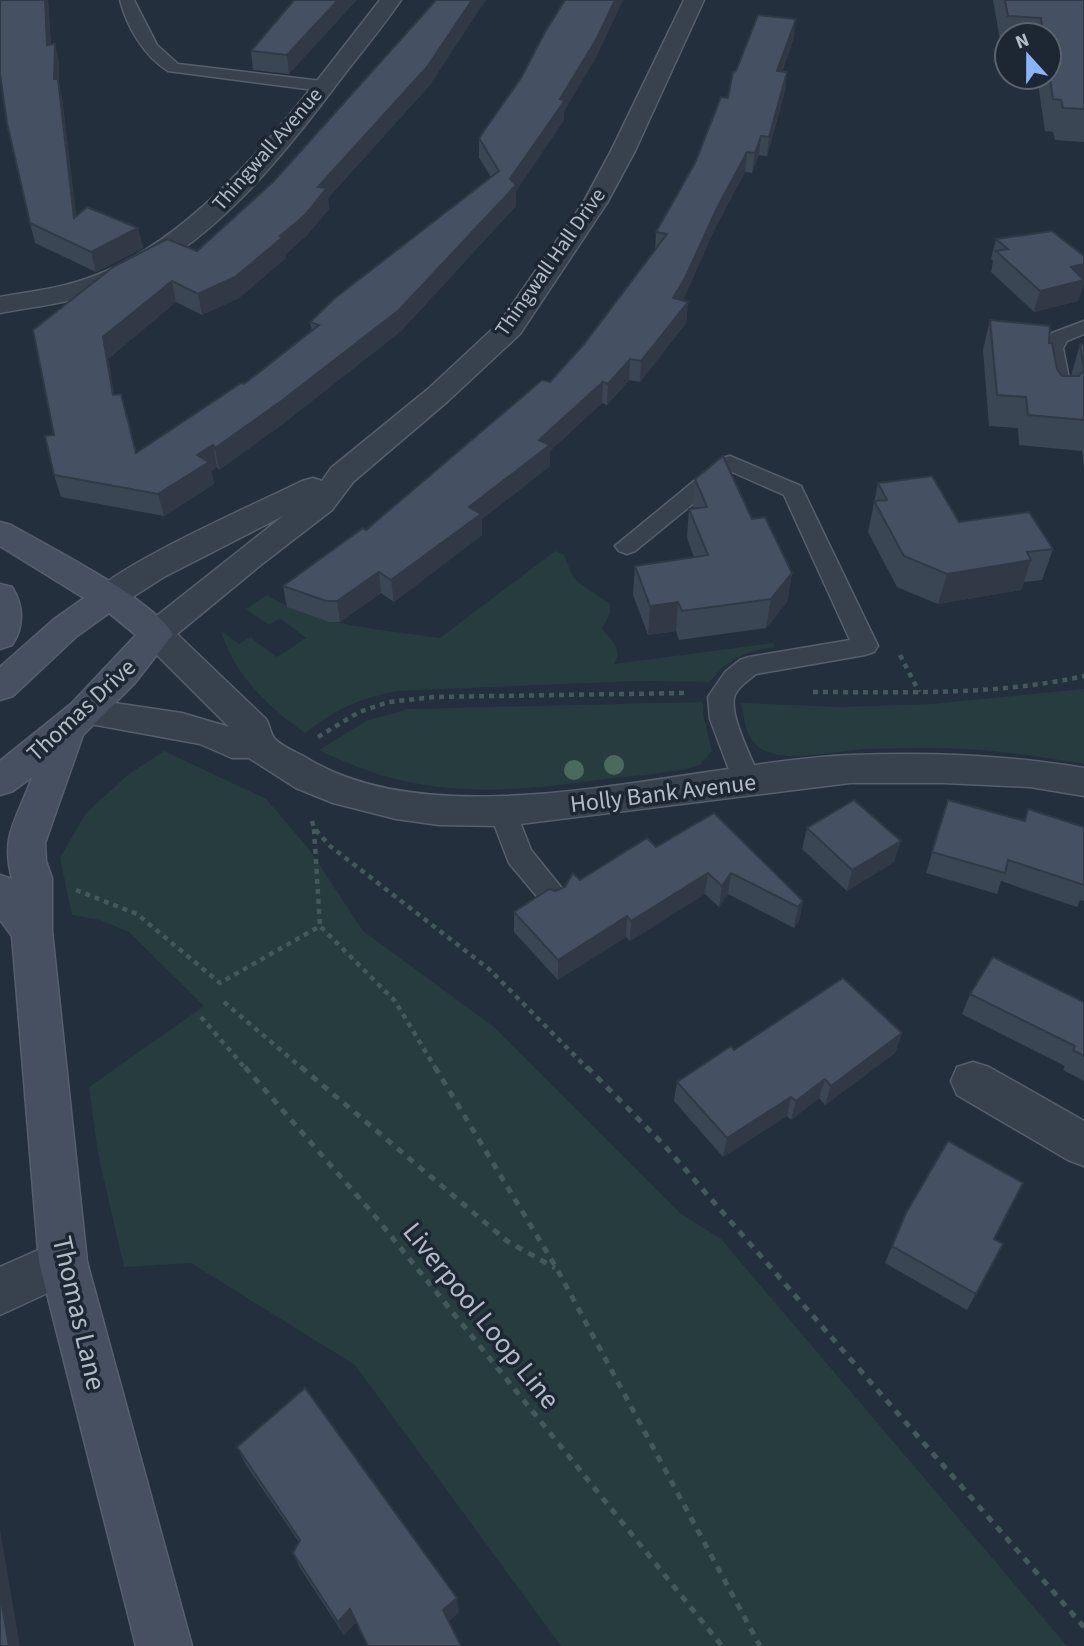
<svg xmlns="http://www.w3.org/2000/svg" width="1084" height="1646" font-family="'Source Sans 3',sans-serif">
	<rect width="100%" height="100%" fill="#242f3e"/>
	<g fill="#263c3f">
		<path d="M555 551 564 555 572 575 578 582 610 604V613L602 629C612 640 623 650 614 664L773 643 775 647C748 650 727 659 710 682L636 681 396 691C358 699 336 709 305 733 268 706 235 677 221 631L239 644 250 637 277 657 306 638 280 618 269 625 246 609 267 595C316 627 383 629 440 638Z"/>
		<path d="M1084 689V764C1034 756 985 748 934 748 911 748 887 748 864 749 836 751 789 763 763 750 745 740 745 721 741 703L842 707 931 704Z"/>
		<path d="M703 702V714L712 751 700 765C670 774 637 775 605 779 499 794 419 800 319 750L366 721 408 709Z"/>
		<path d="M164 751 266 799 309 849 363 931 494 1027 680 1213 721 1239 1067 1646H561L355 1365 191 1263 124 1267 98 1154 89 1087 204 1006 129 932 100 920 72 915 60 858 86 813 129 774Z"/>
	</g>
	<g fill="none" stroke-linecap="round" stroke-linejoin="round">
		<g stroke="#565f6c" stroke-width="3">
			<g id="lane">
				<path d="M120 0H134L157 45 178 64 322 81 330 86 322 91 168 71C144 56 127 27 120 0Z"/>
				<path d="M1084 321V334L1067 341 1063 348 1071 389 1067 393H1053L1043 348 1052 333Z"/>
				<path d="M730 456 801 486 878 646 874 652 865 655 756 674C749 680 736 688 734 698 730 718 754 763 762 783L758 790 748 793 738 790 734 783 710 719 708 697 725 672 740 660 749 657 850 640 784 495 732 472 635 551 627 554 619 551 615 546 722 458Z"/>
				<path d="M503 800 513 804 531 850 569 897 564 905 554 909 544 905 509 863 489 811 493 804Z"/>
			</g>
		</g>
		<g stroke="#565f6c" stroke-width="3">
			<g id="street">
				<path d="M380 0H401C384 25 365 48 346 72 284 154 213 248 114 287 78 302 38 306 0 313V297C32 291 64 288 94 276 212 231 304 96 380 0Z"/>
				<path d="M684 0H704L635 151 607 203 520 334 448 401 353 482 332 510 262 564 177 634 266 719C269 724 271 734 274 738 281 746 296 752 305 757 443 844 696 761 852 755 929 752 1008 755 1084 768V796L1030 787 944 783H850L503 826 439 825 396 819 333 803 296 788 249 758H232L200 744 74 721 69 712 74 703 87 699 182 713 229 727 144 642 139 634 144 626 283 516 164 577 120 605 108 608 96 605 91 597C109 568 262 501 302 481L313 478 322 481 331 468 428 389 500 322 583 203 611 151Z"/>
				<path d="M973 1062 989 1067 1084 1121V1166L1068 1160 957 1095 951 1081 957 1067Z"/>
				<path d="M63 1239 80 1246 87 1262 80 1278 0 1315V1267Z"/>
			</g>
		</g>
		<g stroke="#565f6c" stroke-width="3">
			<g id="secondary">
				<path d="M0 522 11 525C51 548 151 598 173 634L134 684 83 735 45 843 46 861 52 878V931L87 1262 192 1646H136L39 1262 12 936 0 920V875L12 879C0 833 18 819 32 777L13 791 0 795V761L71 704 136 635 109 613 77 636 13 696 0 700V667L53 620 84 598 0 546Z"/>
				<path d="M0 584 12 587C24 606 24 627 12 645L0 649Z"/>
			</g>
		</g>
		<g stroke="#44595c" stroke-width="4.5" stroke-dasharray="5 5" stroke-linecap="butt">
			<path d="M900 655 919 692"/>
			<path d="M813 692C904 692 994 696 1084 676"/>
			<path d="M318 737 359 712 389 702 434 697 685 693"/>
			<path d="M312 821 314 828 330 846 489 969 588 1069"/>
			<path d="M314 829 320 926"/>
			<path d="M76 890 137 914 220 983 320 926 395 1001 436 1069"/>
			<path d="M224 1002 303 1069"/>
			<path d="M201 1017 246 1069"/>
		</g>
		<g stroke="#44595c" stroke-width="5" stroke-dasharray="7 7" stroke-linecap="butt">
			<path d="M245 1067 374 1215 722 1646"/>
			<path d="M301 1067 507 1241 555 1268"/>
			<path d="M435 1067 557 1269 760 1646"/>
			<path d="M587 1067 664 1145 1084 1627"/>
		</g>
		<use href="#lane" fill="#38414e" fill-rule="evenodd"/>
		<use href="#street" fill="#38414e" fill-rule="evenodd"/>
		<use href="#secondary" fill="#465061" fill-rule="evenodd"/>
	</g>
	<g fill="#4b6a5d">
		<circle cx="614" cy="765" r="10"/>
		<circle cx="574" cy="770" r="10"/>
	</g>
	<g fill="#3b4654">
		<path d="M48 0 51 44H55L59 63V85L62 98 76 216 138 228 143 248 96 272 35 243 30 223Z"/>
		<path d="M294 0 289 74 253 70 251 51Z"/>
		<path d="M565 0H623L596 57 564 111V120L516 191V206L401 331 284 423 219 470 217 467 211 471 214 484 164 516 61 497 54 475V435L33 330 197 251 479 10 429 86 328 198 329 209 307 235 285 255 286 258 239 298 202 315 176 302 108 359 114 395 136 453 244 384 312 331 310 322 491 177 479 158V138L521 78Z"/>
		<path d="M993 0H1084V142L1055 140 1053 132 1045 131 1037 77H1049V35H1007V47L1001 46Z"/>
		<path d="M794 37 782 72H787L785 91 767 156 759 155 752 173 745 172 715 228 682 301 688 302 686 323 640 382 629 380 607 405 602 403 550 451V466L482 519V535L394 602 381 593 340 622H329L287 607 283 586 366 530 550 382 584 344 655 250 656 232 695 163 728 98 736 71Z"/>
		<path d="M996 239 1084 283 1078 301 1034 312 991 272 993 261 991 259Z"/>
		<path d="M990 320 1049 343 1057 369 1062 376H1071L1080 344 1084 345V470L1082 451 1019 445 1018 428 989 426 983 350Z"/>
		<path d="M695 479 752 519 792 573 787 602 766 628 679 640 676 631 648 635 633 595 635 566 694 557 687 538 689 509H693Z"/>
		<path d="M878 483 959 522 1053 549 1042 580 1024 582 1021 590 938 604 897 587 868 532Z"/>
		<path d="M948 800 1024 820 1028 809 1084 827V901L1080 900 1077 907 1001 881 997 894 926 873Z"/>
		<path d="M714 813 803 901 799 921 794 928 728 894 719 907 705 894 630 941 626 937 558 980 514 932V912L555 891 656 847Z"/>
		<path d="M807 828 894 862 847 891 802 849Z"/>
		<path d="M970 994 1084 1002V1081L1063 1070 1065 1066 962 1014Z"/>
		<path d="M902 1033 895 1053 825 1105 819 1098 791 1120 787 1116 723 1157 674 1101 677 1082 734 1050Z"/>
		<path d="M906 1213 994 1239 1003 1244 967 1310 885 1263Z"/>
		<path d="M237 1447 459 1612 448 1622 461 1646H367L356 1622 344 1635 300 1568 293 1553 299 1542 246 1465Z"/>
	</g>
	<g fill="#303945">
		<path d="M45 0H48L52 64 47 45Z"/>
		<path d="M338 0H357L289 74 287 55Z"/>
		<path d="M472 0H487L479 10 429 86 328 198 329 209 307 235 285 255 286 258 239 298 202 315 198 294 280 236 318 187Z"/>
		<path d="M615 0H623L596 57 564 111V120L516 191V206L401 331 284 423 219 470 215 448 510 179 560 99Z"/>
		<path d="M796 19 794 37 775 90 777 71Z"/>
		<path d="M55 44 59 63V85L62 98 79 238 74 218 54 79Z"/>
		<path d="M787 72 785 91 767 156 769 137Z"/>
		<path d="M761 136 759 155 752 173 755 153Z"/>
		<path d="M747 152 745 172 715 228 684 299 671 319 673 298 717 208Z"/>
		<path d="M138 228 143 248 96 272 91 252Z"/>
		<path d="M1084 264V283L1078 301 1034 312 1040 291 1071 267Z"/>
		<path d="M172 281 176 302 108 359 118 417 113 395 103 337Z"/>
		<path d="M688 302 686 323 640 382 641 361Z"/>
		<path d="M630 359 629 380 607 405 608 384Z"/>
		<path d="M603 382 602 403 550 451V466L482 519V535L394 602 391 580 539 440Z"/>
		<path d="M213 445 217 467 211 471 214 484 164 516 158 494 197 455Z"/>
		<path d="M1031 560 1021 590 938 604 947 574Z"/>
		<path d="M379 572 381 593 340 622 337 601Z"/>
		<path d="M792 573 787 602 766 628 771 599Z"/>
		<path d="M678 602 676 631 648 635 650 606Z"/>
		<path d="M901 841 894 862 847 891 852 870Z"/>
		<path d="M708 873 705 894 630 941 631 921Z"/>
		<path d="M731 873 728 894 719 907 722 886Z"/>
		<path d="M803 901 799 921 794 928 798 907Z"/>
		<path d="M627 916 626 937 558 980V960Z"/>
		<path d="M902 1033 895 1053 825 1105 831 1086Z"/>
		<path d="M825 1079 819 1098 791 1120 796 1101Z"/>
		<path d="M791 1097 787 1116 723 1157 727 1138Z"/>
		<path d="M0 1530 20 1646H9L0 1593Z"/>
		<path d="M457 1598 459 1612 446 1624 443 1610Z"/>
		<path d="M350 1609 356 1622 344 1635 338 1622Z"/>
	</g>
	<g fill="#455162" stroke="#303945" stroke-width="2">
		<path d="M0 0H45L47 45 55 44 54 79H58L74 218 87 207 138 228 91 252 30 223 7 123 0 74Z"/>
		<path d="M294 0H338L287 55 251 51Z"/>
		<path d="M436 0H472L427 67 318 187 327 188 305 215 280 236 283 237 235 277 198 294 172 281 103 337 113 395 121 394 136 453 241 383 244 384 319 325 310 322 335 298 499 171 479 138 521 78 545 32 565 0H615L597 38 560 99 565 100 510 179 516 185 399 310 280 402 215 448 213 445 197 455 209 462 158 494 54 475 45 436 54 435 33 330 113 267 167 239 197 251 273 182Z"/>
		<path d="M1005 0H1084V109L1063 108 1061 100 1053 99 1049 72V35H1043L1041 18 1008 16Z"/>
		<path d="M758 15 796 19 777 71 787 72 769 137 761 136 755 153 747 152 717 208 685 278 673 298 688 302 641 361 630 359 608 384 603 382 539 440 550 445 469 507 481 514 391 580 379 572 337 601H326L283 586 363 528 366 530 542 380 550 382 584 344 667 234 656 232 695 163 721 97 728 98 733 72 736 71Z"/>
		<path d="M1052 231 1084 256V264L1071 267 1084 280 1040 291 996 251 1008 249 996 239Z"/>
		<path d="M990 320 1050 326 1049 343H1052L1057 369 1062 376H1079L1084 370 1080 344 1084 345V420L1028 415 1026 397 997 395Z"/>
		<path d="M723 456 752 519 765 517 792 573 771 599 682 611 678 602 650 606 635 566 708 555 689 509 707 507 695 479Z"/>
		<path d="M932 476 959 522 1029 512 1053 549 1027 552 1031 560 947 574 904 556 874 501 887 500 878 483Z"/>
		<path d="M854 800 901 841 852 870 807 828Z"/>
		<path d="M948 800 1025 821 1028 809 1084 827V885L1008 860 1005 873 932 852Z"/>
		<path d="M714 813 803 901 798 907 731 873 722 886 708 873 631 921 627 916 558 960 514 912 549 889 555 891 565 887 573 873 580 880 647 838 656 847Z"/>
		<path d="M993 957 1084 1002V1056L1073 1050 1075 1046 970 994Z"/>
		<path d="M843 978 902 1033 831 1086 825 1079 796 1101 791 1097 727 1138 677 1082 731 1046 734 1050Z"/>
		<path d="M948 1141 1023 1183 994 1239 1003 1244 976 1294 892 1246 906 1213Z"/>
		<path d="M305 1388 457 1598 443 1610 461 1646H368L350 1609 338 1622 293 1553 300 1540 237 1447Z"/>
		<path d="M0 1593 9 1646H0Z"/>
	</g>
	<g text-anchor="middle" stroke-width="7" stroke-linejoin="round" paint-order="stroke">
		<g font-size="21" fill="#b4bcc9" stroke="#1d2633">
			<text transform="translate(267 149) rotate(-49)" y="7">Thingwall Avenue</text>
			<text transform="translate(550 262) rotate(-55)" y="7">Thingwall Hall Drive</text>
		</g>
		<g font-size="24" fill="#b4bcc9" stroke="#1d2633">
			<text transform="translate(81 710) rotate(-43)" y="8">Thomas Drive</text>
			<text transform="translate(663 793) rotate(-7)" y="8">Holly Bank Avenue</text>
		</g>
		<g font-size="28" fill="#b4bcc9" stroke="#1d2633">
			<text transform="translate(80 1313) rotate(77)" y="10">Thomas Lane</text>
			<text transform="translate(482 1315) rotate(51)" y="10">Liverpool Loop Line</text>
		</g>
	</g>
	<g transform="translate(1028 56) rotate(339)"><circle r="33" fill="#1d2633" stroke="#59626f" stroke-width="2"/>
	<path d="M0-5L12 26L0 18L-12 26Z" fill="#8ab4f8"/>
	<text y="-10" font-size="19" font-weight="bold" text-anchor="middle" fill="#b4bcc9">N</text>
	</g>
</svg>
